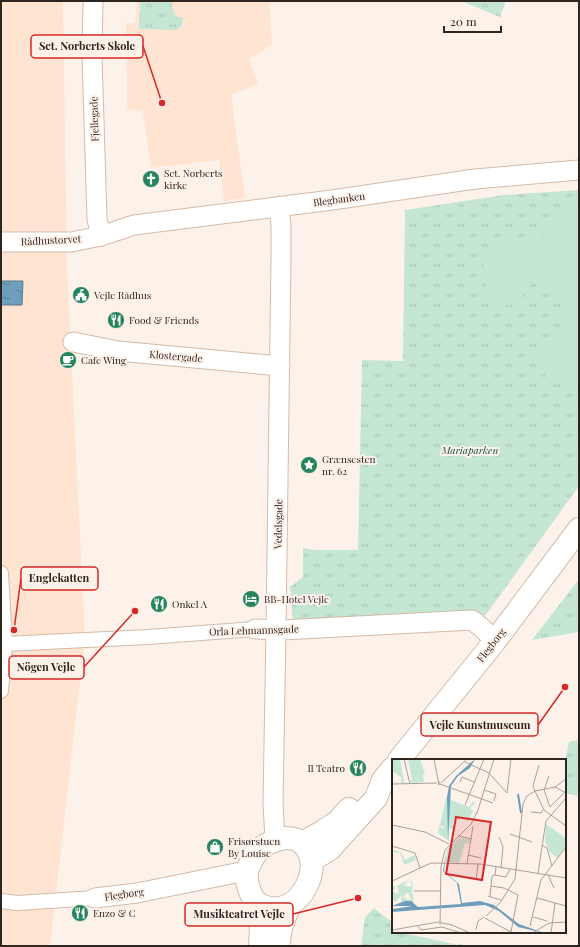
<svg xmlns="http://www.w3.org/2000/svg" width="580" height="947" font-family="'Playfair Display',serif">
	<defs>
		<pattern id="grass-tufts" width="24" height="20" patternUnits="userSpaceOnUse"><rect width="24" height="20" fill="#c4e6d3"/><path d="M3 7l-1-3M5 7V3M7 7l1-3M15 17l-1-3M17 17v-4M19 17l1-3" fill="none" stroke="#a9c5b5"/></pattern>
		<pattern id="water-ripples" width="26" height="14" patternUnits="userSpaceOnUse"><rect width="26" height="14" fill="#6d9ebb"/><path d="M2 4q2-2 4 0t4 0M15 11q2-2 4 0t4 0" fill="none" stroke="#5a8197"/></pattern>
	</defs>
	<rect width="100%" height="100%" fill="#fdf2ea"/>
	<g fill="#ffe4d1">
		<path d="M1 1H63L67 269 85 637 50 946H1Z"/>
		<path d="M137 1H270L271 32 272 44 256 56 249 58 258 84 231 95 245 198 224 201 219 160 151 168 143 112 127 109 126 23H135Z"/>
	</g>
	<g fill="url(#grass-tufts)">
		<path d="M140 1H173L172 6 175 14 178 17H183L182 25 176 30 139 29Z"/>
		<path d="M461 1H506L500 17Z"/>
		<path d="M579 190V486L485 616 472 611 293 625 290 587 303 577V548L314 550H358L362 360 403 361 405 210 504 195Z"/>
		<path d="M579 579V632L532 640Z"/>
		<path d="M579 740V796L565 793V762L569 742Z"/>
		<path d="M374 908 393 923 391 930 393 931V932H399L458 945 459 944 468 946H361L365 917Z"/>
	</g>
	<path fill="#c4e6d3" d="M563 210 570 213 579 219V371C567 381 552 395 544 372 542 367 539 360 539 355 541 346 548 342 554 336 565 323 565 305 558 290 555 286 552 282 547 280 543 279 539 278 535 281 525 287 519 312 500 303 498 302 494 300 492 298 491 297 490 294 489 293 480 277 481 247 503 242 510 242 533 243 538 240 550 234 541 214 563 210Z"/>
	<path fill="url(#water-ripples)" stroke="#5a7a8c" d="M1 281H23L22 305H1Z"/>
	<g fill="none" stroke-linecap="round" stroke-linejoin="round">
		<g stroke="#d4baa8" stroke-width="16">
			<g id="pedestrian">
				<path d="M1 573 5 644 1 691"/>
				<path d="M5 644 148 637 255 629"/>
				<path d="M1 901 17 903 95 898"/>
			</g>
		</g>
		<g stroke="#d4baa8" stroke-width="21">
			<g id="minor">
				<path d="M93 1 92 56 97 219 101 236"/>
				<path d="M1 242H71L101 236 134 225 332 200 475 179 579 170"/>
				<path d="M73 342 118 351 280 366"/>
				<path d="M255 629 282 630 472 620 482 628 495 641"/>
				<path d="M275 840 273 804 276 629 281 257V225L279 207"/>
				<path d="M95 898 137 893 246 871"/>
			</g>
		</g>
		<g stroke="#d4baa8" stroke-width="24">
			<g id="secondary">
				<path d="M399 760 495 641 579 529"/>
				<path d="M285 838C289 838 293 838 297 840 330 856 302 922 263 906 251 902 246 884 247 872 247 868 255 854 258 851 265 843 275 840 285 838Z"/>
				<path d="M302 843 320 833 337 822 349 809"/>
				<path d="M312 860 330 849 376 798 383 780 393 768"/>
				<path d="M260 946 261 926 260 905"/>
				<path d="M278 946 281 928 289 906"/>
			</g>
		</g>
		<use href="#pedestrian" stroke="#fff" stroke-width="14"/>
		<use href="#minor" stroke="#fff" stroke-width="19"/>
		<use href="#secondary" stroke="#fff" stroke-width="22"/>
	</g>
	<defs>
		<g id="church-disc" transform="scale(0.9)"><circle r="9.5" fill="#26855c" stroke="#fdf2ea"/><path d="M-1.2-6h2.4v3.5h3.3v2.4h-3.3V6h-2.4V-.1h-3.3v-2.4h3.3Z" fill="#fff"/></g>
		<g id="civic-disc" transform="scale(0.9)"><circle r="9.5" fill="#26855c" stroke="#fdf2ea"/><path d="M-.6-6.5H3V-4.5H.6V-3L4-1V1h2V6H-6V1h2V-1L-.6-3ZM-1.2 2.5V6h2.4V2.5Z" fill="#fff"/></g>
		<g id="restaurant-disc" transform="scale(0.9)"><circle r="9.5" fill="#26855c" stroke="#fdf2ea"/><path d="M-5-6h1v4h1v-4h1v4h1v-4h1v5L-1.5 .5V6h-2V.5L-5-1ZM5-6V6H3V1.5H1.5Q1.5-4 5-6Z" fill="#fff"/></g>
		<g id="cafe-disc" transform="scale(0.9)"><circle r="9.5" fill="#26855c" stroke="#fdf2ea"/><path d="M-5.5-4.5H6V0H3Q3 3.5 0 3.5H-2.5Q-5.5 3.5-5.5 0ZM3-3.2v2h1.7v-2ZM-6 4.5H4V6H-6Z" fill="#fff"/></g>
		<g id="sight-disc" transform="scale(0.9)"><circle r="9.5" fill="#26855c" stroke="#fdf2ea"/><path d="M0-6L1.8-2.2L6-1.7L2.9 1.2L3.7 5.4L0 3.3L-3.7 5.4L-2.9 1.2L-6-1.7L-1.8-2.2Z" fill="#fff"/></g>
		<g id="hotel-disc" transform="scale(0.9)"><circle r="9.5" fill="#26855c" stroke="#fdf2ea"/><path d="M-6-4.5h1.5V1H6V5H4.5V3h-9V5H-6ZM-4 0a1.8 1.8 0 1 1 3.6 0ZM.5 0V-2.5h3Q6-2.5 6 0Z" fill="#fff"/></g>
		<g id="shop-disc" transform="scale(0.9)"><circle r="9.5" fill="#26855c" stroke="#fdf2ea"/><path d="M-5-2.5h2.3a2.7 3.5 0 0 1 5.4 0H5L5.5 6h-11ZM-1.5-2.5h3a1.5 2.3 0 0 0-3 0Z" fill="#fff"/></g>
	</defs>
	<g fill-rule="evenodd">
		<use href="#church-disc" x="151" y="179"/>
		<use href="#civic-disc" x="81" y="295"/>
		<use href="#restaurant-disc" x="116" y="320"/>
		<use href="#cafe-disc" x="68" y="360"/>
		<use href="#sight-disc" x="309" y="465"/>
		<use href="#hotel-disc" x="251" y="599"/>
		<use href="#restaurant-disc" x="159" y="604"/>
		<use href="#restaurant-disc" x="358" y="768"/>
		<use href="#shop-disc" x="215" y="847"/>
		<use href="#restaurant-disc" x="80" y="913"/>
	</g>
	<g text-anchor="middle" stroke-width="4" stroke-linejoin="round" paint-order="stroke">
		<g font-size="10" fill="#2e251e" stroke="#fdf2ea">
			<text transform="translate(94 119) rotate(-92)" y="4">Fjellegade</text>
			<text transform="translate(339 199) rotate(-8)" y="4">Blegbanken</text>
			<text transform="translate(51 240) rotate(-3)" y="4">Rådhustorvet</text>
			<text transform="translate(176 356) rotate(5)" y="4">Klostergade</text>
			<text transform="translate(278 524) rotate(-89)" y="4">Vedelsgade</text>
			<text transform="translate(254 630) rotate(-2)" y="4">Orla Lehmannsgade</text>
			<text transform="translate(491 645) rotate(-52)" y="4">Flegborg</text>
			<text transform="translate(124 894) rotate(-8)" y="4">Flegborg</text>
		</g>
		<g font-size="10" fill="#2e251e" stroke="#fdf2ea" text-anchor="start">
			<text x="164" y="177">Sct. Norberts<tspan x="164" dy="12">kirke</tspan></text>
			<text x="94" y="299">Vejle Rådhus</text>
			<text x="129" y="324">Food &amp; Friends</text>
			<text x="81" y="364">Cafe Wing</text>
			<text x="322" y="463">Grænsesten<tspan x="322" dy="12">nr. 62</tspan></text>
			<text x="264" y="603">BB-Hotel Vejle</text>
			<text x="172" y="608">Onkel A</text>
			<text x="345" y="772" text-anchor="end">Il Teatro</text>
			<text x="228" y="845">Frisørstuen<tspan x="228" dy="12">By Louise</tspan></text>
			<text x="93" y="917">Enzo &amp; C</text>
		</g>
		<g font-size="10" font-style="italic" fill="#0f5035" stroke="#fdf2ea">
			<text x="470" y="454">Mariaparken</text>
		</g>
	</g>
	<g transform="translate(392 759)">
		<rect width="174" height="174" fill="#fdf2ea"/>
		<path d="M0 0H8L12 23 16 24H9V18L0 12ZM16 0H28L33 15 31 16 32 23 18 24 20 20ZM54 39 77 48 81 42 83 44 78 49 81 52 76 62 64 57 60 66 63 67 62 70H57V82L46 74 47 66 51 70 52 68 48 66ZM67 79 78 80 77 85 73 84 67 104 53 103 55 91ZM0 91 9 93 13 101 23 96 24 101 12 106 8 93 4 94ZM17 120 21 124 20 133 13 135 12 138H10L17 141 19 139 16 135 20 133 22 143H9L10 136 3 143 0 139V128L4 127 1 133 7 135 5 127 16 121 12 126 18 128 20 126Z" fill="#c4e6d3"/>
		<path d="M154 65 174 79V87L165 99 157 92 153 82Z" fill="#c4e6d3"/>
		<path d="M83 0 78 9 66 17 59 27 56 82 55 38 57 27 64 17ZM54 94 52 112 67 125 70 144 88 142 102 146 127 165 152 174 126 168 107 152 93 146 0 153 1 150 20 147H0L13 142H19L26 148 69 145 65 124 51 112Z" fill="#6d9ebb"/>
		<path fill="none" stroke="#6d9ebb" stroke-width="2" d="M126 35 129 54"/>
		<path fill="none" stroke="#aaa098" stroke-width="1" d="M12 0 18 25M42 0 47 26V22M73 3 97 14 115 34 119 0M157 17 152 31 158 48 173 33M174 20 163 28 143 32 152 51 174 67M68 23 70 18 82 23M49 24 75 0M0 25 45 24M48 25 101 44M163 28 174 34M92 31 104 35 102 42M73 46 92 0M139 53 149 54 151 51M85 54 102 0M0 66 33 73 57 85M118 75 140 83M66 77 80 80M107 78 111 88 109 109M150 86 155 89 160 107M0 87 23 94 28 109M76 96 89 99M75 105 81 67M104 108 103 116 114 118 118 110M146 114 154 62 174 39M156 116 162 129M84 121 86 105M0 122 39 104 88 105 174 119M22 132H49M96 137 109 141M98 137 100 117 103 116M145 139 174 147M94 157 108 144 123 120 131 45 135 37 143 32 141 27 147 6M141 158 155 162M93 159 119 173 126 136 112 129 99 127M48 166 49 108 53 91 79 65 85 53M26 167 29 171 50 168 69 174M138 167 149 121 174 88M0 171 46 163 60 166 78 174M84 171 86 162 92 158M142 173 157 164 174 163M159 174 163 144"/>
		<path fill="#d62828" fill-opacity="0.15" stroke="#d62828" stroke-width="2" d="M64 58 99 63 90 121 54 115Z"/>
		<rect width="174" height="174" fill="none" stroke="#2e251e" stroke-width="2"/>
	</g>
	<path fill="none" stroke="#d62828" stroke-width="1.5" d="M162 103L143 46M14 630L21 578M135 611L84 667M565 687L538 725M358 898L293 914"/>
	<g fill="#d62828" stroke="#fdf2ea" stroke-width="1.5">
		<circle cx="162" cy="103" r="4"/>
		<circle cx="14" cy="630" r="4"/>
		<circle cx="135" cy="611" r="4"/>
		<circle cx="565" cy="687" r="4"/>
		<circle cx="358" cy="898" r="4"/>
	</g>
	<g fill="#fdf2ea" stroke="#d62828" stroke-width="1.5">
		<rect x="31" y="35" width="112" height="23" rx="4"/>
		<rect x="21" y="567" width="77" height="23" rx="4"/>
		<rect x="9" y="656" width="75" height="23" rx="4"/>
		<rect x="421" y="713" width="117" height="23" rx="4"/>
		<rect x="185" y="903" width="108" height="23" rx="4"/>
	</g>
	<g font-size="11" text-anchor="middle" font-weight="bold" fill="#2e251e">
		<text x="87" y="50">Sct. Norberts Skole</text>
		<text x="59" y="582">Englekatten</text>
		<text x="46" y="671">Nögen Vejle</text>
		<text x="480" y="729">Vejle Kunstmuseum</text>
		<text x="239" y="918">Musikteatret Vejle</text>
	</g>
	<rect width="580" height="947" fill="none" stroke="#2e251e" stroke-width="4"/>
	<path d="M444 26v6h57v-6" fill="none" stroke="#2e251e" stroke-width="2"/>
	<text x="450" y="26" font-size="12" fill="#2e251e" stroke="#fdf2ea" stroke-width="3" paint-order="stroke">20 m</text>
</svg>
